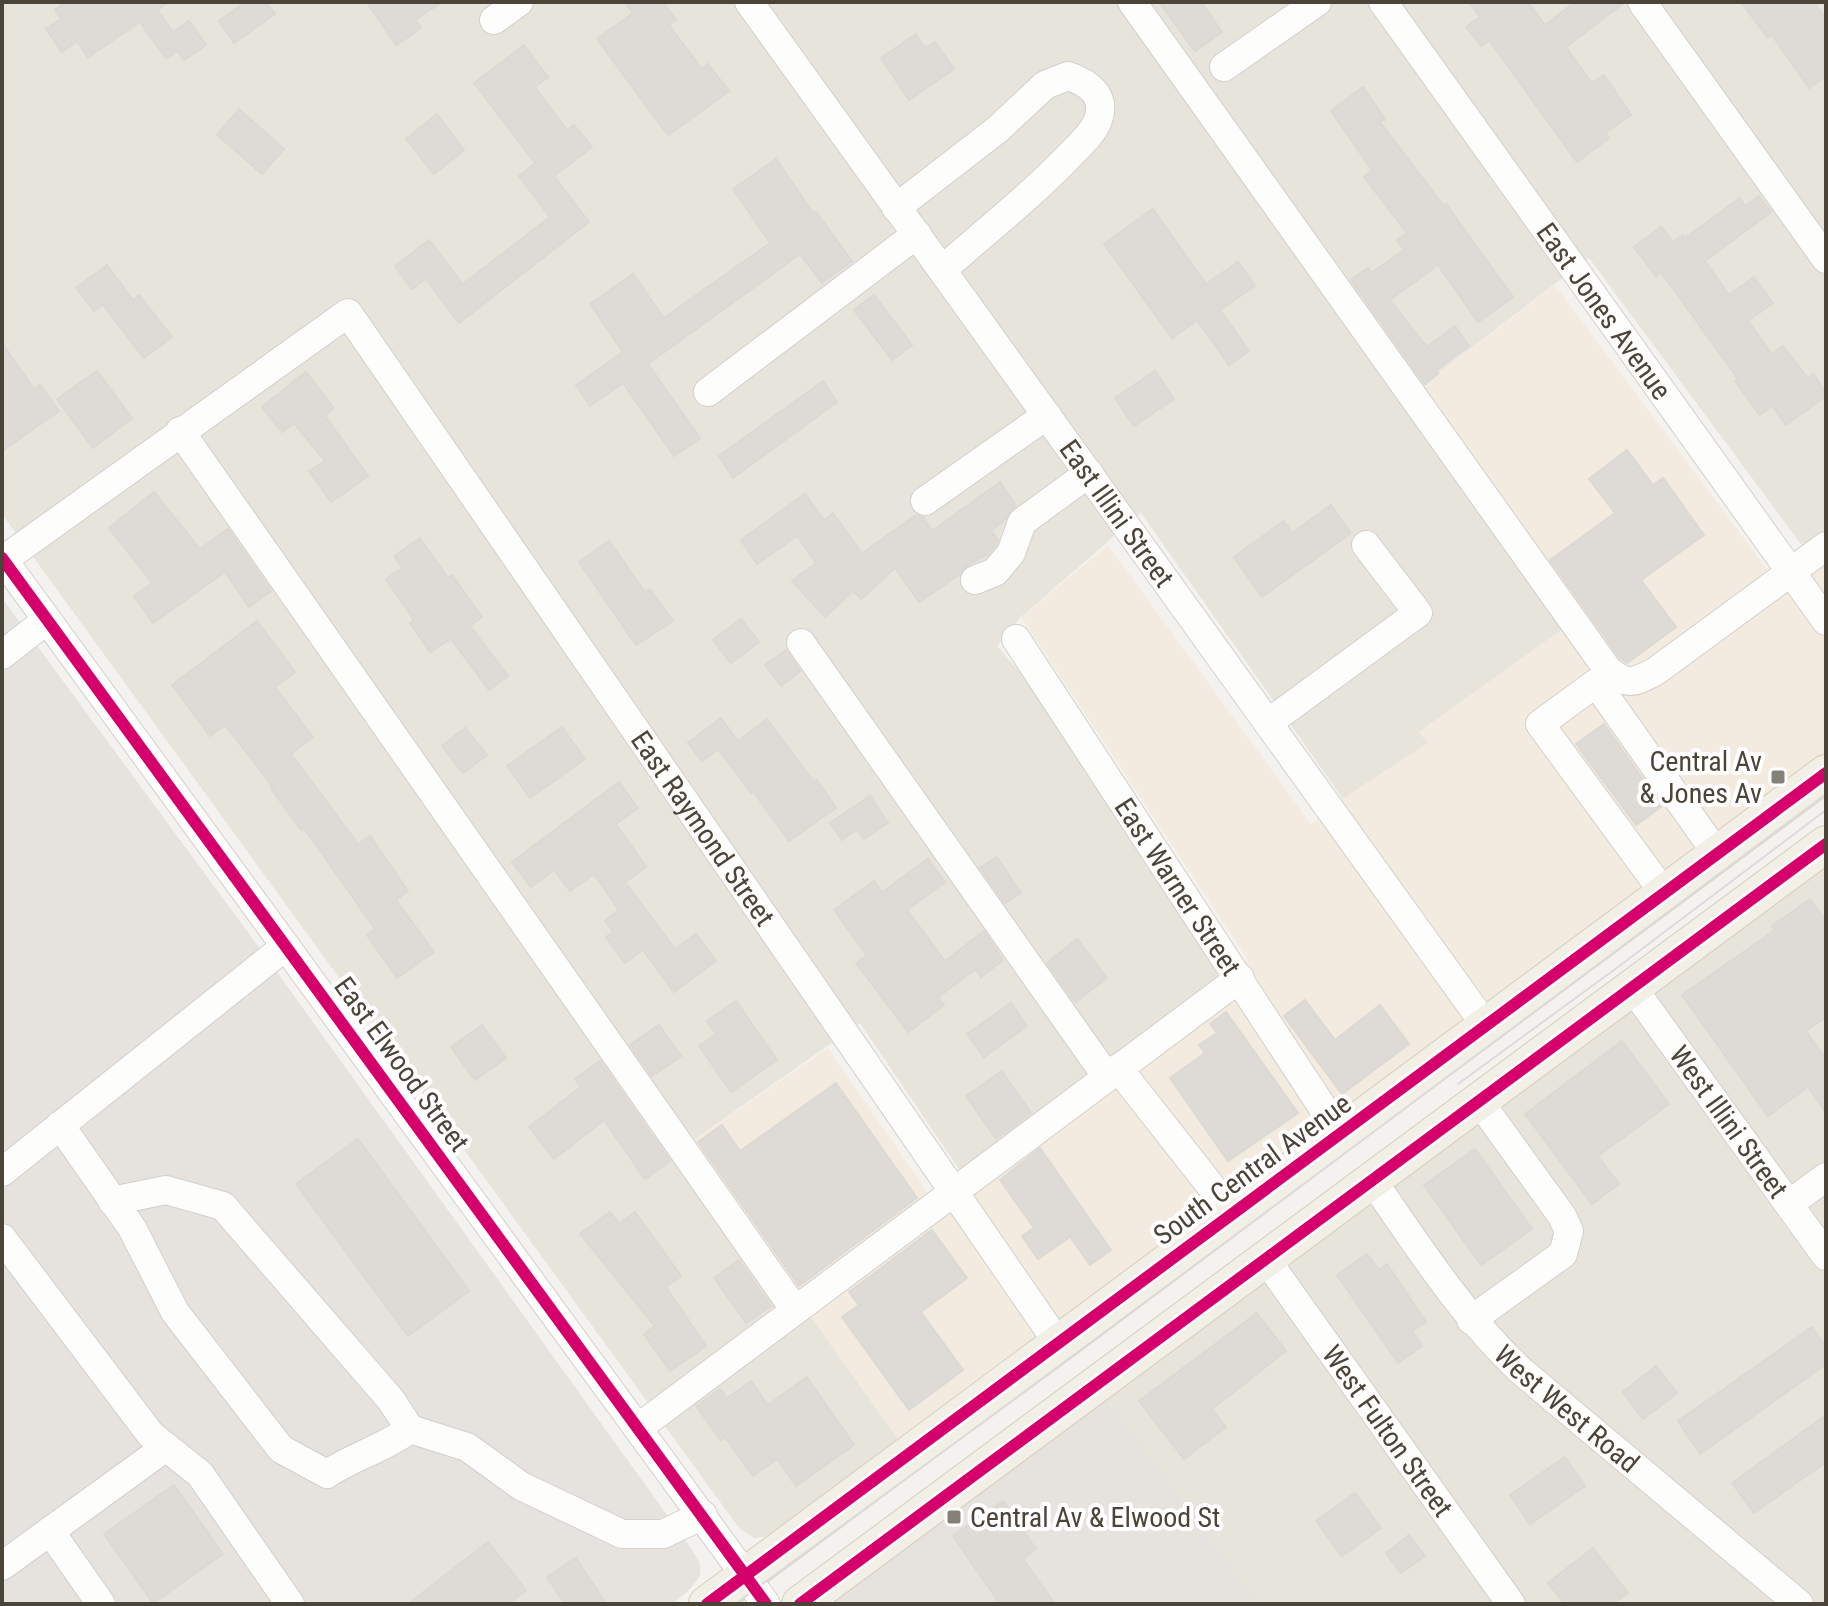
<svg xmlns="http://www.w3.org/2000/svg" width="1828" height="1606" font-family="'Roboto Condensed',sans-serif">
	<rect width="100%" height="100%" fill="#f4f2ee"/>
	<g fill="#e7e4dc">
		<path d="M2 2H1826V535L1806 551 1589 258 1420 387 1566 627 1419 732 1428 743 1343 799 1141 513 1021 617 997 646 1022 675 1223 979 961 1172 860 1023 688 1144 898 1439 771 1536 754 1538 739 1528 2 514Z"/>
		<path d="M1826 865V1604H1255L1105 1397Z"/>
	</g>
	<path fill="#f3ebdf" d="M1555 285 1772 576 1826 535V752L898 1439 688 1144 828 1048 929 1195 1248 960 1021 617 1108 545 1311 824 1348 795 1428 743 1419 732 1583 614 1420 387Z"/>
	<g fill="#e6e2de">
		<path d="M2 598 269 961 690 1547 700 1563V1576L689 1590 672 1604H2Z"/>
		<path d="M1105 1397 1256 1604H823Z"/>
	</g>
	<g fill="#dedbd6" stroke="#dcd9d4" stroke-width="2">
		<path d="M66 2H169L157 10 173 32 189 21 206 45 184 60 178 51 166 59 140 22 88 57 77 41 62 52 46 29 61 19 55 10Z"/>
		<path d="M245 2H266L275 14 234 43 219 21Z"/>
		<path d="M367 2H442L415 20 421 28 396 45Z"/>
		<path d="M625 2H663L676 20 669 25 702 69 708 64 729 91 668 135 597 39 633 13Z"/>
		<path d="M1159 2H1201L1222 32 1195 51Z"/>
		<path d="M1469 2H1528L1545 25 1575 2H1625L1566 47 1592 83 1604 75 1631 115 1605 133 1609 138 1577 162 1489 40 1481 46 1466 27 1480 17Z"/>
		<path d="M1741 2H1814L1826 19V76L1809 88 1772 35 1768 38Z"/>
		<path d="M916 34 925 48 935 42 954 69 909 100 881 58Z"/>
		<path d="M524 45 548 77 535 87 567 130 574 125 592 147 554 176 589 222 459 323 426 279 412 289 395 266 429 240 463 284 550 217 519 176 535 163 474 83Z"/>
		<path d="M1363 87 1385 119 1380 122 1443 205 1446 204 1513 297 1478 322 1438 265 1390 300 1427 347 1455 326 1469 346 1436 370 1438 374 1425 384 1351 280 1368 268 1371 273 1404 250 1397 240 1407 233 1364 177 1372 170 1331 111Z"/>
		<path d="M239 109 284 149 262 174 217 135Z"/>
		<path d="M437 114 464 150 434 174 406 139Z"/>
		<path d="M776 159 814 214 816 212 852 261 822 283 800 254 648 364 700 438 674 456 623 383 590 406 576 385 623 352 590 304 633 274 664 318 770 243 733 189Z"/>
		<path d="M1759 196 1771 212 1705 261 1729 295 1754 277 1773 303 1748 321 1772 354 1783 346 1808 378 1813 374 1826 392V396L1786 425 1772 406 1760 415 1735 381 1738 379 1661 272 1656 276 1634 247 1661 227 1673 242 1683 235 1685 238 1740 198 1745 206Z"/>
		<path d="M1153 209 1206 284 1238 262 1255 286 1220 310 1249 351 1229 365 1197 320 1172 338 1104 244Z"/>
		<path d="M107 265 133 300 139 295 172 337 144 358 103 305 94 311 76 288Z"/>
		<path d="M874 295 912 345 892 360 854 310Z"/>
		<path d="M2 343 34 389 40 385 59 411 2 451Z"/>
		<path d="M97 371 132 418 93 448 57 399Z"/>
		<path d="M1155 371 1174 399 1134 426 1115 398Z"/>
		<path d="M306 372 334 408 325 416 368 476 331 502 309 471 325 461 294 423 282 432 262 407Z"/>
		<path d="M823 381 837 402 733 478 719 456Z"/>
		<path d="M1627 450 1653 485 1663 478 1704 535 1641 580 1676 627 1627 663 1620 658 1550 560 1615 513 1589 479Z"/>
		<path d="M1000 482 1016 505 1004 521 991 530 998 540 996 544 988 554 968 565 960 574 919 602 895 568 861 599 853 591 825 617 792 581 816 563 797 536 757 564 741 540 805 494 824 520 833 513 862 553 916 515 923 517 932 531Z"/>
		<path d="M154 492 200 549 228 529 271 591 249 607 225 572 153 623 134 596 152 583 109 528Z"/>
		<path d="M1331 505 1351 533 1262 597 1234 557 1284 521 1292 533Z"/>
		<path d="M420 538 448 578 452 575 482 617 470 626 508 676 489 690 451 639 430 652 410 623 414 620 386 579 403 568 394 556Z"/>
		<path d="M609 541 645 592 650 589 673 621 636 645 579 562Z"/>
		<path d="M741 619 759 642 731 663 713 640Z"/>
		<path d="M257 621 295 672 275 687 313 737 291 754 358 844 370 836 408 891 396 900 434 952 397 978 367 935 375 929 304 828 301 830 271 788 273 787 225 725 210 736 172 685Z"/>
		<path d="M786 650 800 671 781 686 765 665Z"/>
		<path d="M721 718 738 741 767 719 814 782 817 780 836 808 789 841 753 791 751 793 718 749 702 761 688 743Z"/>
		<path d="M1604 724 1662 806 1636 825 1576 744Z"/>
		<path d="M562 727 585 759 530 798 507 766Z"/>
		<path d="M465 728 487 755 463 773 442 746Z"/>
		<path d="M619 782 638 808 616 824 646 867 625 882 675 949 696 934 716 961 674 992 643 950 625 963 606 937 613 932 605 921 619 910 594 874 570 891 554 870 531 887 512 862Z"/>
		<path d="M870 796 888 823 864 839 857 829 842 840 830 823Z"/>
		<path d="M997 857 1021 893 1005 903 980 868Z"/>
		<path d="M928 859 945 882 907 910 945 961 984 931 1003 960 981 977 976 969 938 997 944 1005 908 1032 856 963 867 955 834 910 874 881 882 892Z"/>
		<path d="M1810 899 1826 921V1017L1806 1031 1826 1059V1113L1808 1087 1768 1116 1682 995 1775 930 1772 926Z"/>
		<path d="M1077 939 1107 978 1075 1002 1047 963Z"/>
		<path d="M1305 1000 1335 1040 1380 1005 1409 1044 1342 1094 1284 1016Z"/>
		<path d="M736 1001 777 1060 731 1092 699 1046 716 1034 707 1021Z"/>
		<path d="M1011 1003 1027 1026 984 1057 967 1034Z"/>
		<path d="M1226 1012 1298 1113 1228 1161 1170 1078 1205 1053 1199 1045 1217 1033 1210 1024Z"/>
		<path d="M482 1025 506 1058 475 1080 451 1047Z"/>
		<path d="M659 1025 681 1056 652 1076 630 1045Z"/>
		<path d="M1622 1041 1669 1104 1598 1156 1619 1184 1592 1204 1525 1114Z"/>
		<path d="M600 1061 670 1161 645 1179 604 1120 554 1159 529 1127 581 1087 575 1079Z"/>
		<path d="M1002 1071 1031 1113 996 1139 966 1096Z"/>
		<path d="M836 1083 917 1198 799 1286 698 1142 722 1125 740 1151Z"/>
		<path d="M358 1139 469 1291 408 1336 296 1184Z"/>
		<path d="M1040 1148 1111 1250 1090 1265 1070 1237 1038 1259 1022 1236 1034 1228 1000 1180Z"/>
		<path d="M1475 1149 1532 1229 1481 1265 1424 1185Z"/>
		<path d="M610 1212 619 1224 635 1212 681 1276 666 1287 706 1346 670 1371 644 1334 655 1326 580 1234Z"/>
		<path d="M932 1230 967 1278 921 1312 963 1370 909 1410 842 1317 859 1305 849 1292Z"/>
		<path d="M1367 1254 1379 1270 1387 1264 1426 1322 1412 1331 1422 1346 1398 1363 1337 1275Z"/>
		<path d="M739 1260 771 1306 746 1323 714 1278Z"/>
		<path d="M1257 1313 1286 1351 1212 1409 1226 1427 1184 1459 1139 1401Z"/>
		<path d="M1812 1327 1826 1347V1364L1700 1454 1678 1421Z"/>
		<path d="M1656 1366 1677 1393 1643 1419 1623 1392Z"/>
		<path d="M807 1377 854 1445 796 1486 777 1459 753 1476 725 1437 721 1440 696 1406 720 1389 727 1398 751 1381 768 1405Z"/>
		<path d="M1826 1415V1462L1754 1513 1732 1483Z"/>
		<path d="M1565 1457 1585 1486 1530 1524 1510 1495Z"/>
		<path d="M174 1485 223 1554 153 1603 104 1534Z"/>
		<path d="M1355 1493 1381 1528 1342 1556 1316 1521Z"/>
		<path d="M1003 1501 1036 1549 1023 1559 1055 1604H1000L953 1536Z"/>
		<path d="M1409 1535 1425 1556 1401 1573 1386 1553Z"/>
		<path d="M488 1542 526 1590 508 1604H408Z"/>
		<path d="M1593 1548 1628 1593 1612 1604H1565L1548 1583Z"/>
		<path d="M576 1558 606 1604H565L547 1577Z"/>
	</g>
	<g fill="none" stroke-linecap="round" stroke-linejoin="round">
		<g stroke="#d2d0cb" stroke-width="30">
			<g id="minor">
				<path id="s1" d="M749 2 1486 1026"/>
				<path d="M1132 2 1608 670C1628 687 1635 682 1656 671L1826 546"/>
				<path id="s2" d="M1383 2 1826 621"/>
				<path d="M1642 2 1826 259"/>
				<path d="M494 20 519 2"/>
				<path d="M1224 67 1317 2"/>
				<path d="M896 208 998 129 1045 85 1068 76C1087 82 1107 95 1098 120 1094 132 1080 145 1071 154 1031 196 985 232 942 270"/>
				<path d="M708 392 917 234"/>
				<path d="M180 431 795 1310"/>
				<path d="M925 501 1047 415"/>
				<path d="M2 558 766 1604"/>
				<path id="s3" d="M3 560 348 313 1058 1343"/>
				<path d="M975 580 995 572 1011 553 1022 522 1089 473"/>
				<path id="s4" d="M1016 639 1340 1134"/>
				<path d="M801 643 1107 1077"/>
				<path d="M2 655 47 620"/>
				<path d="M1268 723 1418 613 1366 545"/>
				<path d="M1664 893 1540 724 1596 683 1717 854"/>
				<path id="s5" d="M1632 987 1826 1256"/>
				<path d="M1118 1068 1232 1213"/>
				<path d="M60 1125 132 1228 175 1312 281 1449 327 1474C354 1456 385 1448 410 1429L391 1400 223 1206 166 1190 112 1201"/>
				<path d="M2 1172 286 946"/>
				<path id="s6" d="M1372 1180C1418 1246 1461 1314 1520 1370L1799 1604"/>
				<path d="M1789 1204 1826 1177"/>
				<path d="M2 1238 151 1435 200 1474 290 1604"/>
				<path id="s7" d="M1265 1258 1511 1604"/>
				<path d="M1471 1320 1563 1254 1569 1231 1562 1216 1479 1101"/>
				<path d="M638 1428 1240 978"/>
				<path d="M410 1429 467 1447 521 1486 622 1534H663L703 1515"/>
				<path d="M50 1531 101 1604"/>
				<path d="M2 1566 166 1447"/>
			</g>
		</g>
		<g stroke="#d6cebb" stroke-width="38">
			<g id="major">
				<path d="M707 1604 1826 773"/>
				<path d="M800 1604 1826 844"/>
			</g>
		</g>
		<use href="#minor" stroke="#fdfdfc" stroke-width="28"/>
		<use href="#major" stroke="#f2efe6" stroke-width="36"/>
		<g stroke="#dbdbda" stroke-width="2">
			<path d="M1458 1084 1618 967 1826 810"/>
			<path d="M735 1604 1071 1358 1826 794"/>
		</g>
		<g stroke="#fff" stroke-width="17">
			<g id="cycleway">
				<path d="M2 558 766 1604"/>
				<path d="M707 1604 1826 773"/>
				<path d="M800 1604 1826 844"/>
			</g>
		</g>
		<use href="#cycleway" stroke="#d6006c" stroke-width="12"/>
	</g>
	<g fill="#868178" stroke="#fff" stroke-width="3">
		<rect x="1770" y="769" width="16" height="16" rx="4"/>
		<rect x="946" y="1509" width="16" height="16" rx="4"/>
	</g>
	<g text-anchor="middle" stroke-width="8" stroke-linejoin="round" paint-order="stroke">
		<g font-size="28" fill="#4b4439" stroke="#fff">
			<text dy="10" stroke="none"><textPath href="#s2" startOffset="380">East Jones Avenue</textPath></text>
			<text dy="10" stroke="none"><textPath href="#s1" startOffset="630">East Illini Street</textPath></text>
			<text dy="10" stroke="none"><textPath href="#s3" startOffset="1050">East Raymond Street</textPath></text>
			<text dy="10" stroke="none"><textPath href="#s4" startOffset="296">East Warner Street</textPath></text>
			<text transform="translate(402 1064) rotate(54)" y="10">East Elwood Street</text>
			<text dy="10" stroke="none"><textPath href="#s5" startOffset="166">West Illini Street</textPath></text>
			<text transform="translate(1252 1169) rotate(-36)" y="10">South Central Avenue</text>
			<text dy="10" stroke="none"><textPath href="#s6" startOffset="302">West West Road</textPath></text>
			<text dy="10" stroke="none"><textPath href="#s7" startOffset="212">West Fulton Street</textPath></text>
		</g>
		<g font-size="28" fill="#4b4439" stroke="#fff" text-anchor="end">
			<text x="1762" y="771">Central Av<tspan x="1762" dy="32">&amp; Jones Av</tspan></text>
			<text x="970" y="1527" text-anchor="start">Central Av &amp; Elwood St</text>
		</g>
	</g>
	<rect width="1828" height="1606" fill="none" stroke="#4b4439" stroke-width="8"/>
</svg>
